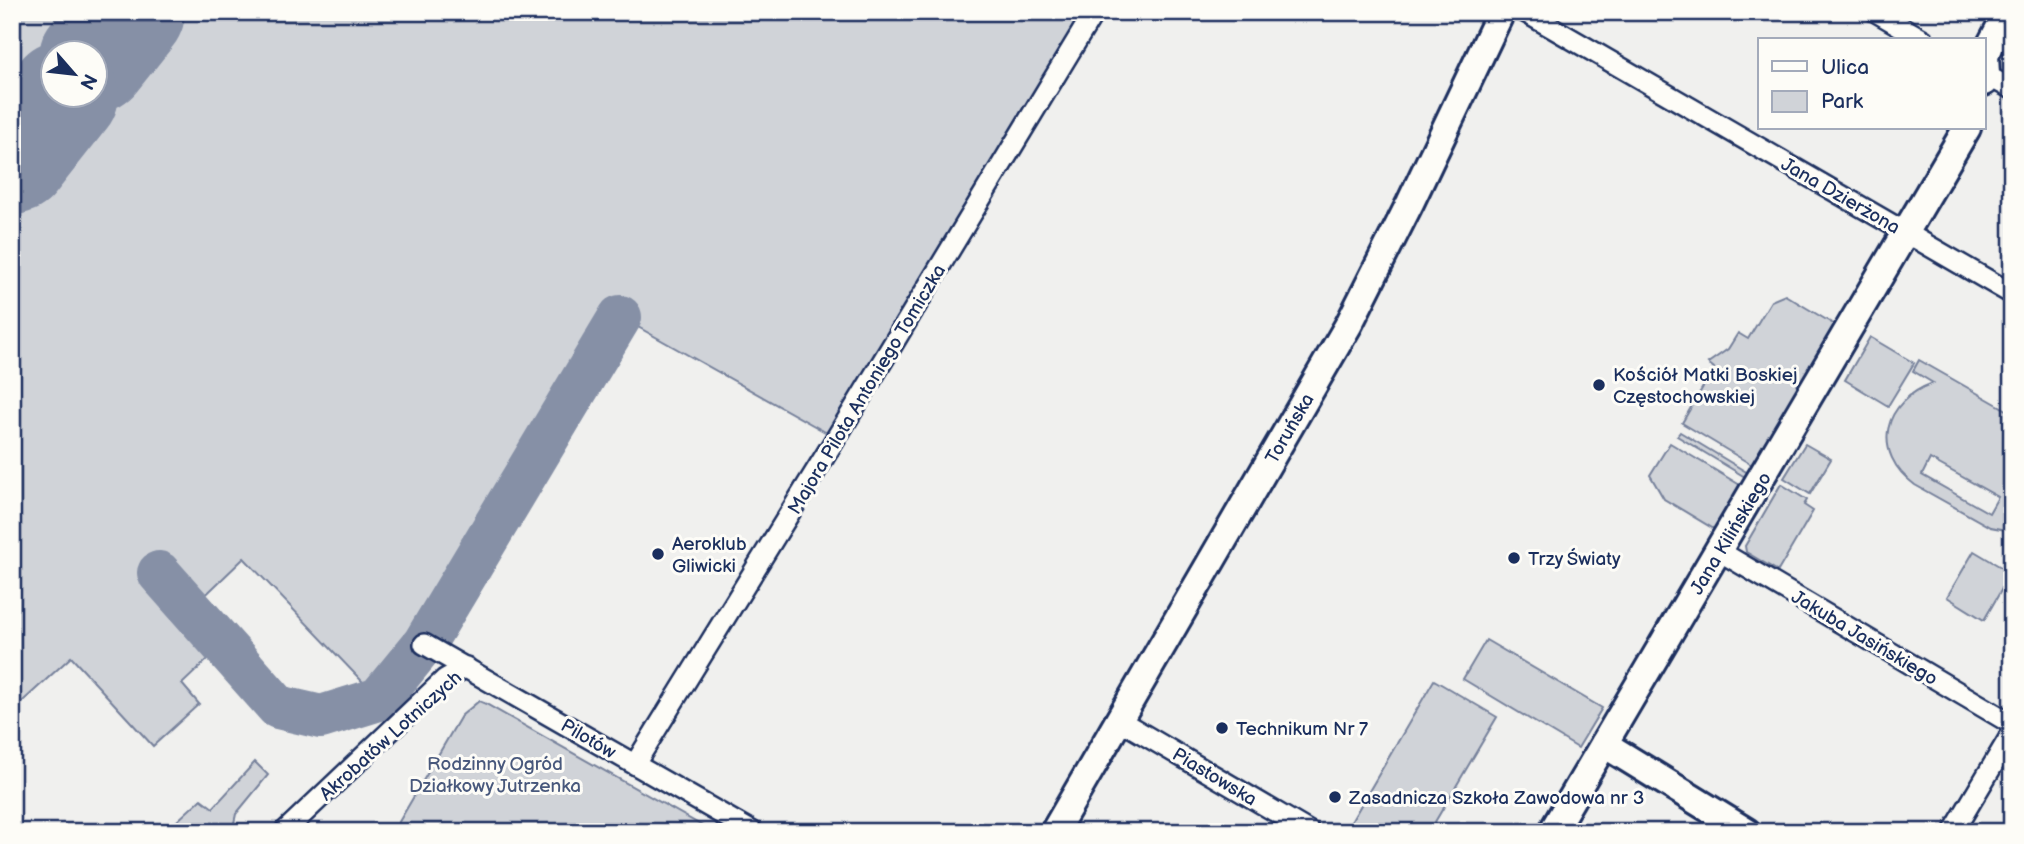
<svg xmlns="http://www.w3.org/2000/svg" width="2024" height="844" font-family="'Balsamiq Sans',sans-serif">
	<rect width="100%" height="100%" fill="#f0f0ee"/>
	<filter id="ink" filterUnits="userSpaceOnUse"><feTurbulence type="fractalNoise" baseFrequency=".0143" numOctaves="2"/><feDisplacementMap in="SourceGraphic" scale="14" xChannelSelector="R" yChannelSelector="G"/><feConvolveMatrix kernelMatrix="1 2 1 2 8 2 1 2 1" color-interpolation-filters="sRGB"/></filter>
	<g filter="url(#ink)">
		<g fill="#d0d3d8" stroke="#76819b" stroke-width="2" fill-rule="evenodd">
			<path d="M12 12H1094L836 438 620 317 424 644 379 699 244 558 191 609 223 645 182 684 199 704 153 746 71 657 12 711ZM52 52H94V94H52Z"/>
			<path d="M1785 295 1835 325 1752 465 1682 423 1714 368 1708 363 1728 349 1738 333 1748 339 1771 301Z"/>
			<path d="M1870 337 1914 363 1888 406 1845 380Z"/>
			<path d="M1919 360 2012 413V531L1990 527 1915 485C1870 452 1883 401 1933 383L1913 371ZM1930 459 1998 497 1989 513 1922 475Z"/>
			<path d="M1680 432 1748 473 1745 477 1677 436Z"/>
			<path d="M1670 443 1740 485 1714 529 1664 499 1650 475Z"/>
			<path d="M1805 444 1831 459 1810 494 1784 478Z"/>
			<path d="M1781 484 1807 500 1804 505 1813 511 1778 571 1746 552 1745 546Z"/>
			<path d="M1974 551 2011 573 1984 620 1947 597Z"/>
			<path d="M1486 640 1602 708 1578 748 1463 679Z"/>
			<path d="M1434 680 1497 717 1429 832H1368L1351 822Z"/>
			<path d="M479 701 486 704 713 832H393L461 716Z"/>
			<path d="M255 762 268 775 236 814 234 823 245 832H165L201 799 213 808Z"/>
		</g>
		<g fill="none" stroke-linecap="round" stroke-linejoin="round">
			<path stroke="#8690a6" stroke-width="44" d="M159 573 278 707 321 717 379 699 424 644 620 317"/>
			<g stroke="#8690a6" stroke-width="110">
				<path d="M94 57 130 12"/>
				<path d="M12 160 64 94"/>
			</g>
			<g stroke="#1b2f5e" stroke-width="24">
				<g id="street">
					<path d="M1525 12 2012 294"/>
					<path d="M1876 12 1924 40"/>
					<path d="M1984 74 2012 89"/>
					<path d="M1719 551 2012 724"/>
					<path d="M424 644 753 832"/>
					<path d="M1119 720 1310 832"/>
					<path d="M635 764 836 438 1094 12"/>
					<path d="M284 832 445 679 466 667"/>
					<path d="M1953 832 2012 733"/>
				</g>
			</g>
			<g stroke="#1b2f5e" stroke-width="32">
				<g id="secondary">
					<path d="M1984 82 1986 75 1985 55 2008 12"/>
					<path d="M1604 744 1747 832"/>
					<path d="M1054 832 1349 324 1410 203 1501 12"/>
					<path d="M1552 832 1967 128"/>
				</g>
			</g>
			<use href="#street" stroke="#fdfcf7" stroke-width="19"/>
			<use href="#secondary" stroke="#fdfcf7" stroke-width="26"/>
		</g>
	</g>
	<g fill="#1b2f5e" stroke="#fdfcf7" stroke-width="2.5">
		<circle cx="1599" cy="385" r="7"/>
		<circle cx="658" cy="554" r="7"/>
		<circle cx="1514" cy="558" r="7"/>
		<circle cx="1222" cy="728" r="7"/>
		<circle cx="1335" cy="797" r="7"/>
	</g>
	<g text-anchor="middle" stroke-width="6" stroke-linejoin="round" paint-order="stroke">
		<g font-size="19" fill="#1b2f5e" stroke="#fdfcf7">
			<text transform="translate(1841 195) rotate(30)" y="7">Jana Dzierżona</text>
			<text transform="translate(866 389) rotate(-59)" y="7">Majora Pilota Antoniego Tomiczka</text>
			<text transform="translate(1289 428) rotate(-60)" y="7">Toruńska</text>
			<text transform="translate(1730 533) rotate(-59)" y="7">Jana Kilińskiego</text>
			<text transform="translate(1865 637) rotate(31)" y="7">Jakuba Jasińskiego</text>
			<text transform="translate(390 735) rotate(-42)" y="7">Akrobatów Lotniczych</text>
			<text transform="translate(589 738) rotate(30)" y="7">Pilotów</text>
			<text transform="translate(1215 776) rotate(31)" y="7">Piastowska</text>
		</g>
		<g font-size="19" fill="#1b2f5e" stroke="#fdfcf7" text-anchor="start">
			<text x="1613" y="381">Kościół Matki Boskiej<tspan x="1613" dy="22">Częstochowskiej</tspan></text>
			<text x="672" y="550">Aeroklub<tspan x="672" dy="22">Gliwicki</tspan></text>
			<text x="1528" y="565">Trzy Światy</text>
			<text x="1236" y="735">Technikum Nr 7</text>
			<text x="1349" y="804">Zasadnicza Szkoła Zawodowa nr 3</text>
		</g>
		<g font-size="19" fill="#48587c" stroke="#fdfcf7">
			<text x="495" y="770">Rodzinny Ogród<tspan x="495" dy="22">Działkowy Jutrzenka</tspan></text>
		</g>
	</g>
	<rect width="2024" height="844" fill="none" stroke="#fdfcf7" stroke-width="42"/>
	<rect x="21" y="21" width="1982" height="802" fill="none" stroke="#1b2f5e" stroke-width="2.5" filter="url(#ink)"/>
	<rect x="1758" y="38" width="228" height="91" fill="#fdfcf7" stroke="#a3aaba" stroke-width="2"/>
	<rect x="1772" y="61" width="35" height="10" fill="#fdfcf7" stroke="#a3aaba" stroke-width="2"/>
	<text x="1821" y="74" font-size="21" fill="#1b2f5e">Ulica</text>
	<rect x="1772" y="91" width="35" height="21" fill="#d0d3d8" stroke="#a3aaba" stroke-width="2"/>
	<text x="1821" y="108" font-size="21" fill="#1b2f5e">Park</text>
	<g transform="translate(74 74) rotate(118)"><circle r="33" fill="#fdfcf7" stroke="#a3aaba" stroke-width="2"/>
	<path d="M0-5L12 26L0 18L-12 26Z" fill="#1b2f5e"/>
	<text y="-10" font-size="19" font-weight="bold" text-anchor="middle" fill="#1b2f5e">N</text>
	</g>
</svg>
